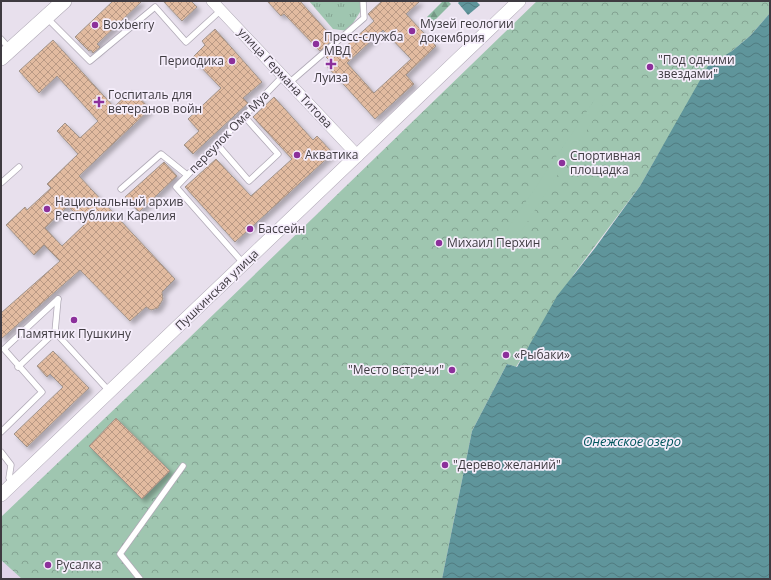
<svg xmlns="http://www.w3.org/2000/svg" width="771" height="580" font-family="'Open Sans',sans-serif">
	<defs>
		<pattern id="grass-tufts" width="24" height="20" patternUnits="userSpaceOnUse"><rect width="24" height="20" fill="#9fc6b0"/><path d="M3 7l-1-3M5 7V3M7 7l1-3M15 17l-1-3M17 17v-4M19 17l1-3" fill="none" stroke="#83a291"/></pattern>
		<pattern id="forest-firs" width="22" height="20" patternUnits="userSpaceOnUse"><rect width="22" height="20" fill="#8db9a1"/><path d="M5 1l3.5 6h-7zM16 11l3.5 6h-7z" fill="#759885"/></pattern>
		<pattern id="park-crowns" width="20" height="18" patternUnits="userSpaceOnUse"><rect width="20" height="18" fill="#9fc6b0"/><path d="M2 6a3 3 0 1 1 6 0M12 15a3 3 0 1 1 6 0" fill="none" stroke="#83a291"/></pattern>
		<pattern id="water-waves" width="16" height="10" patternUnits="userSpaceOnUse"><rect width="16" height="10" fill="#5f959b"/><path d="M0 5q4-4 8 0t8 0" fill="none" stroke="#507b80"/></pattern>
		<pattern id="building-cross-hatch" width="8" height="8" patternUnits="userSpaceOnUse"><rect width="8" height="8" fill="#e2bba0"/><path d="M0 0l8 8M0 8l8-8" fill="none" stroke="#b99984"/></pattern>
		<filter id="shadow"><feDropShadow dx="3.5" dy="3.5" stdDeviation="2" flood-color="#0004"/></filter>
	</defs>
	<rect width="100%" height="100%" fill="#e8e0ed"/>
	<path fill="#e1d5e9" d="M1 560 22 579H1Z"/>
	<path fill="url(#grass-tufts)" d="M309 1H367L348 31 333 29Z"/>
	<path fill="url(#forest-firs)" d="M443 1H448L451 4 432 23 427 17Z"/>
	<path fill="url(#park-crowns)" d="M537 1H770V13L750 36 732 51 660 151 640 186 574 274 516 367 507 364 472 431 442 579H22L1 560V517L187 340Z"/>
	<path fill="#9fc6b0" d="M595 99 603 105 511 247 500 240Z"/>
	<g fill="url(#water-waves)">
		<path d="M460 1H476L480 5 468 15 458 3Z"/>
		<path d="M770 13V579H442L472 431 507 364 517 367 557 296 595 248 640 186 708 66 732 51 750 36Z"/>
	</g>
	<g fill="url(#building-cross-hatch)" stroke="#a1948b" fill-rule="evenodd" filter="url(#shadow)">
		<path d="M113 1H142L97 44 100 47 93 53 91 50 89 51 75 37Z"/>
		<path d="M163 1H191L197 7 182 21Z"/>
		<path d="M267 1H300L334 39 320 51 284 14 281 16Z"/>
		<path d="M382 1H420L406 14 436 46 406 75 414 84 375 119 325 64 329 60 326 57 339 45 343 49 374 21 368 14ZM383 30 411 59 374 93 347 63Z"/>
		<path d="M215 29 262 82 243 98 248 103 193 154 184 145 199 131 188 119 221 88 192 58 205 45 202 41Z"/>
		<path d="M53 40 114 107 132 90 150 109 79 176 175 279 162 292 163 299 158 308 151 310 146 307 130 321 80 270 1 339V313L60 261 44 245 34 255 6 225 25 207 27 210 51 188 47 184 78 154 57 131 65 123 80 138 98 121 57 76 39 93 19 71ZM68 206 85 224 62 246 45 228Z"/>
		<path d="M274 97 313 140 317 136 333 153 235 242 185 187 216 159 251 196 292 159 253 117Z"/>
		<path d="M164 162 177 176 139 212 125 197Z"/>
		<path d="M53 351 89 388 27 447 14 434 63 387 50 374 47 377 37 366Z"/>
		<path d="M116 418 170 471 142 499 89 446Z"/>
	</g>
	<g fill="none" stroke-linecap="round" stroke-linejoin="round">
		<g stroke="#b1aab7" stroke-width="7">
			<g id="service">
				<path d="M47 18 90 61 155 7 186 42 221 10"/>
				<path d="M1 39 10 49"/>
				<path d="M289 83 364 18 363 1"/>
				<path d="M217 144 249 181 278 154 244 116"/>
				<path d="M1 183 19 167"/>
				<path d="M121 189 161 154 187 175"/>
				<path d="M244 264 176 187 283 76"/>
				<path d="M58 299 55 332 110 392"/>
				<path d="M18 367 55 332"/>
				<path d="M1 432 42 392 4 349 58 299"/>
				<path d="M1 452 11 465 9 478 13 482"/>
				<path d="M140 579 120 554 183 466"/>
			</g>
		</g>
		<g stroke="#b1aab7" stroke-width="12">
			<path id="minor" d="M212 1 358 156"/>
		</g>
		<g stroke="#b1aab7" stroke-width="14">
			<path id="tertiary" d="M1 495 519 1"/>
		</g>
		<g stroke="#b1aab7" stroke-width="16">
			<path id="secondary" d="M1 58 64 1"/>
		</g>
		<use href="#service" stroke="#fff" stroke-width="5.5"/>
		<use href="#minor" stroke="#fff" stroke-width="11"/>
		<use href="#tertiary" stroke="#fff" stroke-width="13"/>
		<use href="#secondary" stroke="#fff" stroke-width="15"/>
	</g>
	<g fill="#8c309b" stroke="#f5edfb" stroke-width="1.5">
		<circle cx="95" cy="25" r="4"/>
		<circle cx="412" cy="31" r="4"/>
		<circle cx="316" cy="44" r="4"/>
		<circle cx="232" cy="61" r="4"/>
		<path d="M329 58h4v4h4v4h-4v4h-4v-4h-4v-4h4z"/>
		<circle cx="650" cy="67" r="4"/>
		<path d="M97 96h4v4h4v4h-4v4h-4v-4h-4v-4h4z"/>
		<circle cx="297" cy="155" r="4"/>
		<circle cx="562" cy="163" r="4"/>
		<circle cx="47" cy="209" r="4"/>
		<circle cx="250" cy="229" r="4"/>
		<circle cx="439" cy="243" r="4"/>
		<circle cx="74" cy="320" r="4"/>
		<circle cx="506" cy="355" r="4"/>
		<circle cx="452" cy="370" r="4"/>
		<circle cx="445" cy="465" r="4"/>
		<circle cx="48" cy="565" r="4"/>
	</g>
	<g text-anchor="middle" stroke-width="3.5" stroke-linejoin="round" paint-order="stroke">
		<g font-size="12" fill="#3f3b41" stroke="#f5edfb" text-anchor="start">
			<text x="420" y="28">Музей геологии<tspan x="420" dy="14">докембрия</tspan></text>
			<text x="103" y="29">Boxberry</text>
			<text x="324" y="41">Пресс-служба<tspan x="324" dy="14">МВД</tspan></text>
			<text x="658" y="64">"Под одними<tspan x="658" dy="14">звездами"</tspan></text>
			<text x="224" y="65" text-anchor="end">Периодика</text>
			<text x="331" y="82" text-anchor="middle">Луиза</text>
			<text x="108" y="99">Госпиталь для<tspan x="108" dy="14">ветеранов войн</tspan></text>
			<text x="305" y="159">Акватика</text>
			<text x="570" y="160">Спортивная<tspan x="570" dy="14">площадка</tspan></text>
			<text x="55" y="206">Национальный архив<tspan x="55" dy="14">Республики Карелия</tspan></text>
			<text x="258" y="233">Бассейн</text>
			<text x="447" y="247">Михаил Перхин</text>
			<text x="74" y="338" text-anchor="middle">Памятник Пушкину</text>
			<text x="514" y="359">«Рыбаки»</text>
			<text x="444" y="374" text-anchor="end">"Место встречи"</text>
			<text x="453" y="469">"Дерево желаний"</text>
			<text x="56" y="569">Русалка</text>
		</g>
		<g font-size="12" fill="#3f3b41" stroke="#f5edfb">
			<text transform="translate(285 78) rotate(47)" y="4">улица Германа Титова</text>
			<text transform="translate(229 132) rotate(-46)" y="4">переулок Ома Муа</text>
			<text transform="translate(217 290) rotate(-44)" y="4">Пушкинская улица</text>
		</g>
		<g font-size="13" font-style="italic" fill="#00565d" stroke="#f5edfb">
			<text x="632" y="446">Онежское озеро</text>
		</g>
	</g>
	<rect width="771" height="580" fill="none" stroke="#3f3b41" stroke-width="4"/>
</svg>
